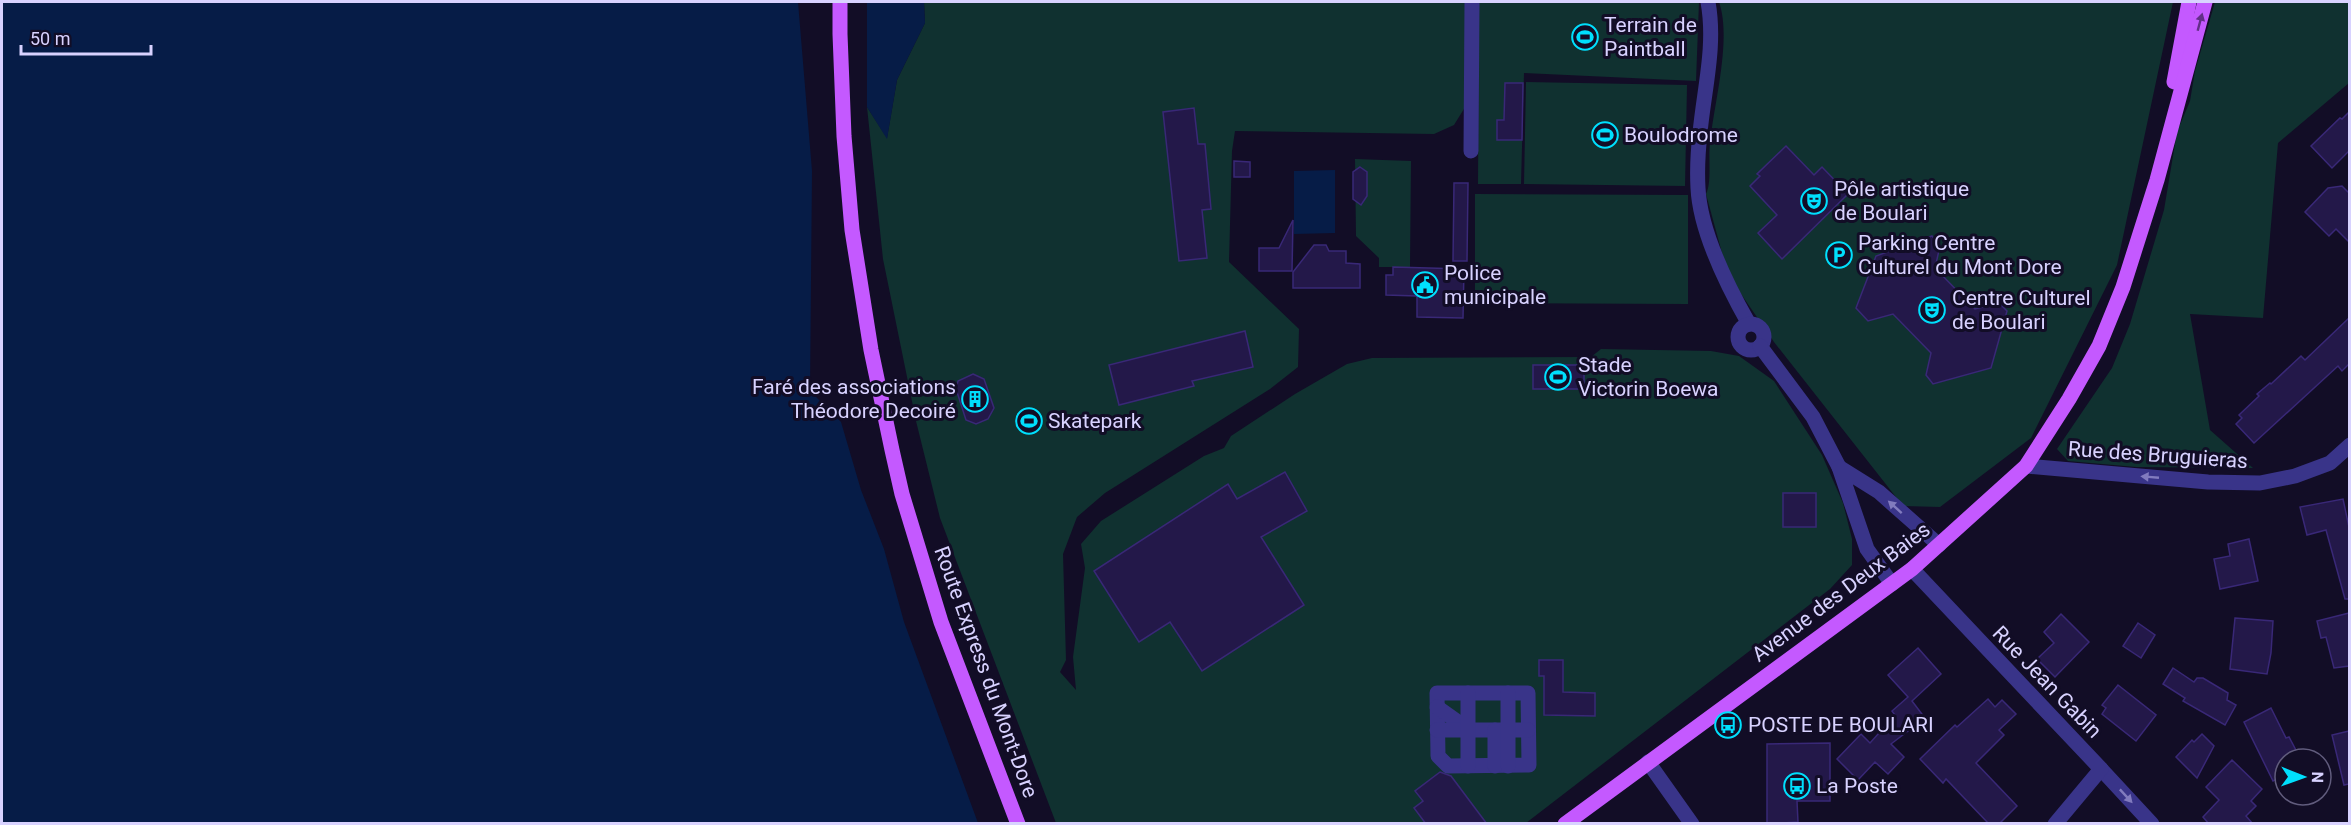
<svg xmlns="http://www.w3.org/2000/svg" width="2351" height="825" font-family="Roboto,sans-serif">
	<rect width="100%" height="100%" fill="#120d26"/>
	<g fill="#103130">
		<path d="M924 2H1465L1467 104 1454 125 1434 134 1235 131 1232 151 1229 262 1299 329 1298 367 1270 389 1105 493 1077 517 1063 554 1066 660 1060 672 1076 690 1073 657 1085 568 1081 544 1101 521 1204 456 1224 448 1231 436 1295 394 1347 364 1372 358 1591 357 1601 349 1711 351 1739 356 1774 381 1822 455 1843 503 1852 539V565L1830 589 1526 823H1056L940 518 916 421 883 259 867 107 887 138 897 80 925 23Z"/>
		<path d="M1479 2H1699L1696 81 1524 73 1521 184H1478Z"/>
		<path d="M1719 2H2173L2117 265 2031 438 1940 507 1903 506 1774 342 1728 275 1706 194C1712 182 1708 158 1710 143 1714 103 1732 39 1719 2Z"/>
		<path d="M2215 2H2349V83L2278 143 2263 318 2190 314 2210 430 2253 468 2136 467 2068 461 2057 449 2112 368 2130 324 2164 210 2177 132 2190 101 2195 71Z"/>
		<path d="M1526 82 1687 85 1685 186 1524 184Z"/>
		<path d="M1355 159 1411 161 1410 267H1379V258L1356 236Z"/>
		<path d="M1475 194 1688 195V304L1475 303Z"/>
	</g>
	<g fill="#061c47">
		<path d="M2 2H798L812 171 810 391 841 422 861 490 884 549 904 622 978 823H2Z"/>
		<path d="M867 2H924L925 23 897 80 887 139 867 107Z"/>
		<path d="M1335 170V233L1294 234V171Z"/>
	</g>
	<g fill="#231849" stroke="#392877" stroke-width="1.5">
		<path d="M1505 83H1523L1522 140H1497V120H1504Z"/>
		<path d="M1194 108 1198 144H1205L1211 209 1202 210 1207 258 1179 261 1163 112Z"/>
		<path d="M2349 112V151L2332 168 2311 146 2340 118 2342 119Z"/>
		<path d="M1786 146 1814 175 1822 167 1848 194 1782 259 1758 233 1777 215 1750 186 1760 176 1757 174Z"/>
		<path d="M1234 161 1250 162V177H1234Z"/>
		<path d="M1360 167 1367 172V196L1361 205 1353 199V172Z"/>
		<path d="M1454 183H1468L1467 261H1453Z"/>
		<path d="M2342 186 2349 193V242L2336 229 2329 236 2305 212 2328 188Z"/>
		<path d="M1293 220 1292 271H1259V248H1279Z"/>
		<path d="M1932 236 1940 246 1935 268 1975 309 1999 303 2007 311 1991 368 1933 384 1926 375 1931 353 1893 314 1868 321 1856 308 1876 256Z"/>
		<path d="M1314 245H1326L1329 251H1346V263L1360 264V288H1293V272Z"/>
		<path d="M1393 267 1464 269 1463 318 1417 317V296L1386 295V275H1393Z"/>
		<path d="M2349 318V364L2342 371 2338 366 2254 443 2236 424 2242 418 2239 415 2259 396 2257 394 2270 383 2271 384 2301 356 2305 360Z"/>
		<path d="M1245 331 1253 367 1192 381 1194 386 1119 405 1109 365Z"/>
		<rect x="1533" y="365" width="51" height="24"/>
		<path d="M973 374 984 379 994 408 988 419 976 424 966 420 956 389 958 381Z"/>
		<path d="M1285 472 1307 511 1261 537 1304 605 1202 671 1170 622 1139 642 1094 571 1228 484 1237 499Z"/>
		<rect x="1783" y="493" width="33" height="34"/>
		<path d="M2343 499 2349 527V599H2345L2326 530 2307 535 2300 507Z"/>
		<path d="M2249 539 2258 581 2220 589 2214 559 2230 556 2228 544Z"/>
		<path d="M2349 613V666L2334 668 2326 637 2321 638 2317 621Z"/>
		<path d="M2061 614 2089 642 2055 677 2037 659 2054 643 2044 632Z"/>
		<path d="M2235 618 2273 621 2271 653 2267 674 2230 669Z"/>
		<path d="M2138 623 2155 635 2141 658 2123 646Z"/>
		<path d="M1918 648 1941 674 1912 701 1925 718 1891 744 1904 757 1888 774 1875 762 1858 780 1837 759 1861 734 1870 743 1889 722 1888 720 1895 715 1892 711 1908 697 1888 675Z"/>
		<path d="M1539 660H1563V692L1595 693V716L1544 715V676H1539Z"/>
		<path d="M2173 668 2194 682 2197 678H2203L2228 693 2227 700 2236 705 2225 725 2183 701 2185 698 2163 684Z"/>
		<path d="M2118 685 2156 715 2136 741 2102 714 2106 708 2102 705Z"/>
		<path d="M1988 699 1995 707 2002 700 2016 714 1999 730 2004 735 1976 763 2017 806 1999 824H1989L1946 779 1943 783 1920 759 1955 725 1957 727Z"/>
		<path d="M2271 708 2286 738 2289 737 2298 754 2285 759V775L2273 781 2244 722Z"/>
		<path d="M2349 731V784L2344 785 2332 735Z"/>
		<path d="M2202 734 2214 746 2197 778 2176 757 2192 740 2194 742Z"/>
		<path d="M1830 743V801H1797L1798 822 1767 824V744Z"/>
		<path d="M2232 760 2262 789 2251 801 2256 806 2246 816 2253 824H2209L2203 817 2219 800 2206 787Z"/>
		<path d="M1440 772 1451 776 1487 824H1426L1414 808 1423 801 1415 791Z"/>
	</g>
	<g fill="none" stroke-linecap="round" stroke-linejoin="round">
		<g stroke="#393489" stroke-width="15">
			<path d="M1708 2C1716 46 1704 89 1700 133 1698 151 1697 170 1698 188 1700 231 1728 287 1749 324"/>
			<path d="M1471 151 1472 2"/>
			<circle cx="1751" cy="337" r="13"/>
			<path d="M1760 346 1813 417 1839 467"/>
			<path d="M2026 466 2208 482 2260 483 2295 476 2330 463 2350 445"/>
			<path d="M1892 584 1867 549 1839 467 1879 492 1939 545"/>
			<path d="M1437 693H1528L1529 765 1448 766 1438 756Z"/>
			<path d="M1437 707 1468 729"/>
			<path d="M1437 730H1528"/>
			<path d="M1648 762 1692 824"/>
			<path d="M1468 766V693"/>
			<path d="M1495 766V730"/>
			<path d="M1508 766V693"/>
			<path d="M2101 769 2152 824"/>
		</g>
		<path stroke="#393489" stroke-width="15" d="M1912 569 2101 769 2055 824"/>
		<g stroke="#c459ff" stroke-width="15">
			<path d="M840 2V34L844 136 852 230 871 350 892 450 902 494 941 622 1018 824"/>
			<path d="M2174 82 2189 2"/>
			<path d="M1565 824 1912 569 2026 466 2069 399 2099 346 2123 287 2157 180 2205 2"/>
		</g>
	</g>
	<defs><path id="oneway-solid" d="M-6-.8H1V-3.2L6.5 0L1 3.2V.8H-6Z" transform="scale(1.5)"/></defs>
	<use fill="#622f88" href="#oneway-solid" transform="translate(2200 22) rotate(-75)"/>
	<g fill="#817bbe">
		<use href="#oneway-solid" transform="translate(2150 477) rotate(-175)"/>
		<use href="#oneway-solid" transform="translate(1895 507) rotate(-138)"/>
		<use href="#oneway-solid" transform="translate(2126 796) rotate(47)"/>
	</g>
	<defs>
		<g id="stadium-ring" transform="scale(1.35)"><circle r="9.5" fill="#120d26" stroke="#00dffd" stroke-width="1.5"/><path d="M0-5a6.5 5 0 1 0 0 10a6.5 5 0 1 0 0-10ZM-3.5-1.8h7v3.6h-7Z" fill="#00dffd"/></g>
		<g id="theatre-ring" transform="scale(1.35)"><circle r="9.5" fill="#120d26" stroke="#00dffd" stroke-width="1.5"/><path d="M-5-5.5Q0-4 5-5.5V0Q5 5 0 6Q-5 5-5 0ZM-3.3-2.5H-1v1.5H-3.3ZM1-2.5H3.3v1.5H1ZM-2.8 1Q0 5.5 2.8 1Z" fill="#00dffd"/></g>
		<g id="parking-ring" transform="scale(1.35)"><circle r="9.5" fill="#120d26" stroke="#00dffd" stroke-width="1.5"/><path d="M-3.5-5.5H1a3.5 3.5 0 0 1 0 7H-1V5.5H-3.5ZM-1-3.4V-.6H.8a1.4 1.4 0 0 0 0-2.8Z" fill="#00dffd"/></g>
		<g id="civic-ring" transform="scale(1.35)"><circle r="9.5" fill="#120d26" stroke="#00dffd" stroke-width="1.5"/><path d="M-.6-6.5H3V-4.5H.6V-3L4-1V1h2V6H-6V1h2V-1L-.6-3ZM-1.2 2.5V6h2.4V2.5Z" fill="#00dffd"/></g>
		<g id="building-ring" transform="scale(1.35)"><circle r="9.5" fill="#120d26" stroke="#00dffd" stroke-width="1.5"/><path d="M-4-6H4V6H1V3H-1V6H-4ZM-2.5-4.3h1.7v1.8h-1.7ZM.8-4.3h1.7v1.8H.8ZM-2.5-1h1.7V.8h-1.7ZM.8-1h1.7V.8H.8Z" fill="#00dffd"/></g>
		<g id="bus-ring" transform="scale(1.35)"><circle r="9.5" fill="#120d26" stroke="#00dffd" stroke-width="1.5"/><path d="M-5-6H5V4H4V6H2V4H-2V6H-4V4H-5ZM-3.5-4V0h7V-4ZM-3.5 1.2v1.5H-2V1.2ZM2 1.2v1.5H3.5V1.2Z" fill="#00dffd"/></g>
	</defs>
	<g fill-rule="evenodd">
		<use href="#stadium-ring" x="1585" y="37"/>
		<use href="#stadium-ring" x="1605" y="135"/>
		<use href="#theatre-ring" x="1814" y="201"/>
		<use href="#parking-ring" x="1839" y="255"/>
		<use href="#civic-ring" x="1425" y="285"/>
		<use href="#theatre-ring" x="1932" y="310"/>
		<use href="#stadium-ring" x="1558" y="377"/>
		<use href="#building-ring" x="975" y="399"/>
		<use href="#stadium-ring" x="1029" y="421"/>
		<use href="#bus-ring" x="1728" y="725"/>
		<use href="#bus-ring" x="1797" y="786"/>
	</g>
	<g text-anchor="middle" stroke-width="6" stroke-linejoin="round" paint-order="stroke">
		<g font-size="21" fill="#d8d2ff" stroke="#120d26" text-anchor="start">
			<text x="1604" y="32">Terrain de<tspan x="1604" dy="24">Paintball</tspan></text>
			<text x="1624" y="142">Boulodrome</text>
			<text x="1834" y="196">Pôle artistique<tspan x="1834" dy="24">de Boulari</tspan></text>
			<text x="1858" y="250">Parking Centre<tspan x="1858" dy="24">Culturel du Mont Dore</tspan></text>
			<text x="1444" y="280">Police<tspan x="1444" dy="24">municipale</tspan></text>
			<text x="1952" y="305">Centre Culturel<tspan x="1952" dy="24">de Boulari</tspan></text>
			<text x="1578" y="372">Stade<tspan x="1578" dy="24">Victorin Boewa</tspan></text>
			<text x="956" y="394" text-anchor="end">Faré des associations<tspan x="956" dy="24">Théodore Decoiré</tspan></text>
			<text x="1048" y="428">Skatepark</text>
			<text x="1748" y="732">POSTE DE BOULARI</text>
			<text x="1816" y="793">La Poste</text>
		</g>
		<g font-size="21" fill="#d8d2ff" stroke="#120d26">
			<text transform="translate(2158 455) rotate(4)" y="7">Rue des Bruguieras</text>
			<text transform="translate(1841 592) rotate(-37)" y="7">Avenue des Deux Baies</text>
			<text transform="translate(986 672) rotate(70)" y="7">Route Express du Mont-Dore</text>
			<text transform="translate(2047 682) rotate(46)" y="7">Rue Jean Gabin</text>
		</g>
	</g>
	<rect width="2351" height="825" fill="none" stroke="#d8d2ff" stroke-width="6"/>
	<g transform="translate(2303 777) rotate(91)"><circle r="28" fill="#120d26" stroke="#615c7d" stroke-width="1.5"/>
	<path d="M0-4.5L10 22L0 15L-10 22Z" fill="#00dffd"/>
	<text y="-9" font-size="16" font-weight="bold" text-anchor="middle" fill="#d8d2ff">N</text>
	</g>
	<path d="M21 45v9h130v-9" fill="none" stroke="#d8d2ff" stroke-width="3"/>
	<text x="30" y="45" font-size="18" fill="#d8d2ff" stroke="#120d26" stroke-width="4.5" paint-order="stroke">50 m</text>
</svg>
